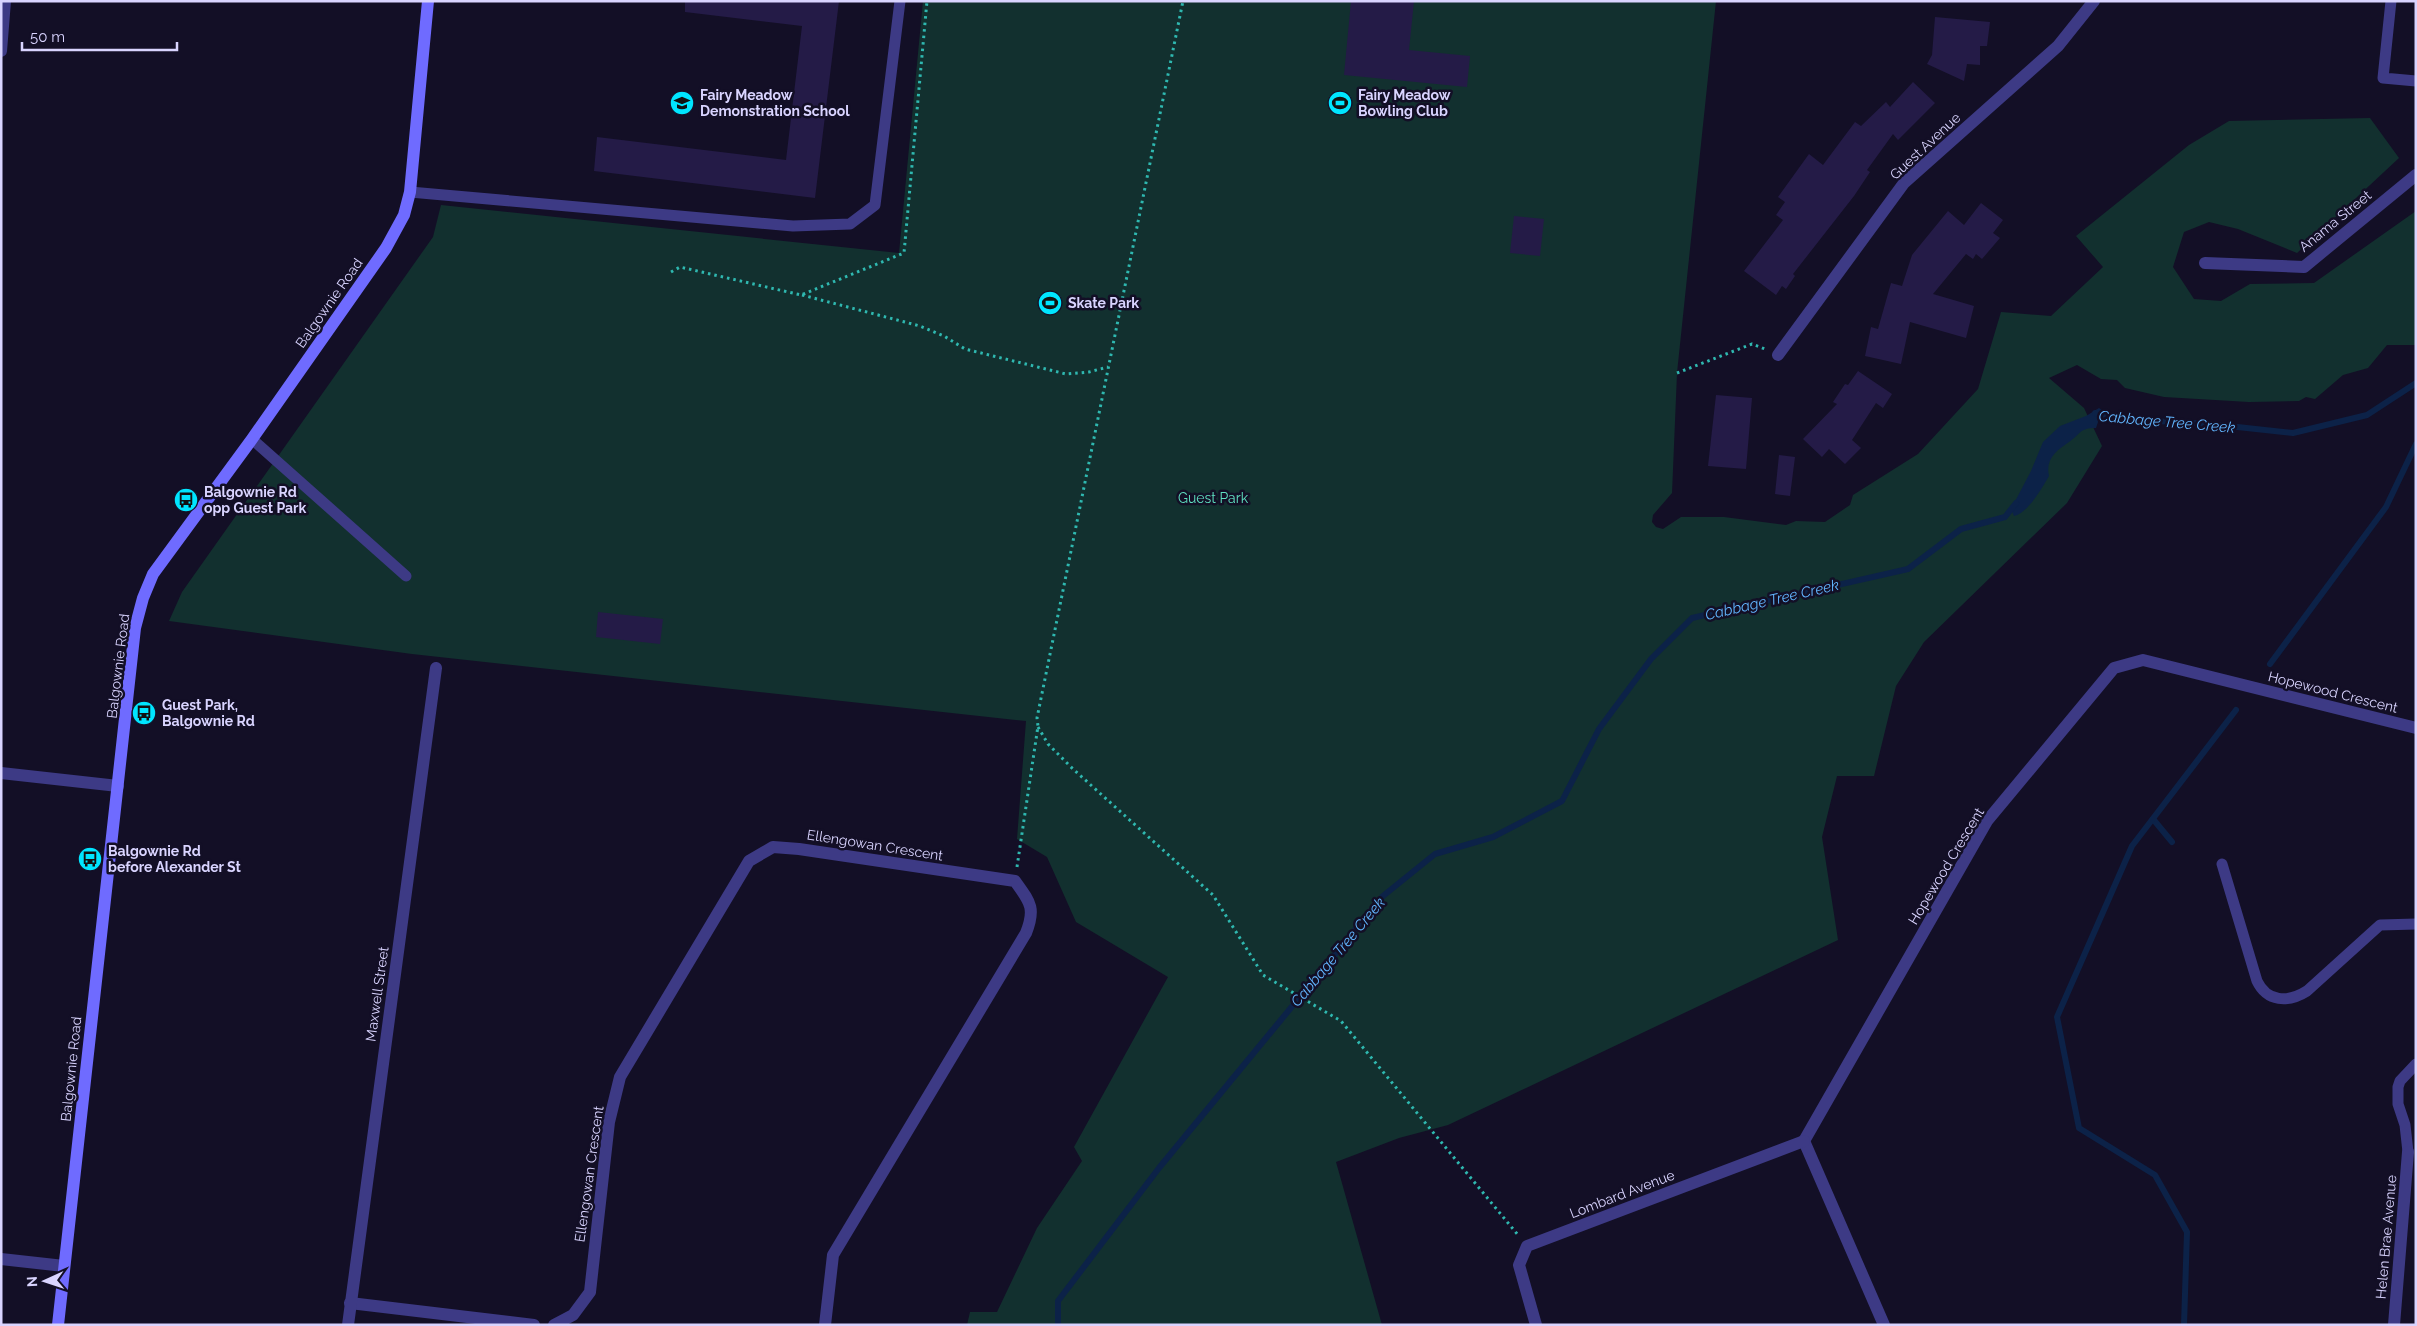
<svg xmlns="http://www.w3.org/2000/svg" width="2417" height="1326" font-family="Raleway,sans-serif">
	<rect width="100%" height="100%" fill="#130f26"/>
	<path fill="#12302f" d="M923 1H1716L1677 373 1672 493 1653 515 1652 522 1656 527 1663 529 1681 517H1724L1786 525 1796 521 1825 522 1850 505 1853 495 1918 454 1978 389 2001 312 2051 316 2103 267 2076 236 2189 145 2229 121 2370 118 2399 158 2297 253 2238 229 2209 222 2184 232 2173 267 2194 299 2221 301 2250 284 2314 283 2416 211V345H2387L2368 368 2343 375 2315 399 2306 397 2299 401 2249 402 2164 397 2125 388 2117 380 2101 379 2077 365 2049 378 2084 408 2102 446 2067 503 1924 642 1896 686 1874 776H1837L1822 837 1838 940 1448 1125 1399 1138 1336 1162 1382 1325H967L970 1312H997L1037 1228 1082 1161 1074 1147 1168 977 1076 922 1047 857 1017 839 1026 721 412 654 169 621 182 592 433 237 441 205 899 253Z"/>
	<path fill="#0c2248" d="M2099 408 2102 410 2096 428C2079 428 2081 434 2069 442 2057 450 2045 459 2049 476 2042 488 2028 513 2014 516L2011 509 2031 471 2043 442 2060 426 2086 416Z"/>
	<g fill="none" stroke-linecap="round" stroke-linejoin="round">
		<g stroke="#0c2248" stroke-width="6">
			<path d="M2095 413 2138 420 2210 424 2293 433 2367 415 2416 383"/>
			<path d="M2270 664 2386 507 2416 444"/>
			<path d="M2153 819 2172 842"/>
			<path d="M1058 1325V1301L1159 1168 1383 896 1435 854 1493 837 1562 801 1599 729 1651 659 1692 618 1908 569 1961 529 2005 517 2016 503"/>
			<path d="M2184 1325 2187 1232 2155 1175 2079 1128 2057 1017 2132 846 2236 710"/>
		</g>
	</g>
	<g fill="#241b47">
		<path d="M685 1H839L815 198 594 171 597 137 786 160 802 26 685 12Z"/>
		<path d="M1351 1H1414L1409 50 1470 56 1467 87 1344 75Z"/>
		<path d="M1935 17 1990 22 1987 46H1980V65L1967 64 1964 81 1927 64 1932 55Z"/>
		<path d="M1913 82 1935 103 1898 140 1893 134 1867 170 1870 172 1854 196 1793 274 1795 276 1786 289 1782 286 1776 295 1744 271 1783 220 1776 215 1785 202 1778 197 1809 154 1823 165 1855 122 1861 126 1886 102 1890 107Z"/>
		<path d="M1981 203 2003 220 1993 233 2000 238 1982 259 1976 254 1973 259 1966 254 1933 294 1974 306 1966 338 1910 322 1901 364 1865 356 1871 327 1878 329 1891 283 1902 286 1912 255 1948 211 1964 225Z"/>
		<path d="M1514 216 1544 219 1540 256 1510 253Z"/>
		<path d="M1858 371 1892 394 1883 408 1876 403 1852 440 1861 448 1845 464 1829 449 1822 457 1803 439 1837 404 1833 402 1845 384 1848 385Z"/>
		<path d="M1716 395 1752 398 1746 469 1708 466Z"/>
		<path d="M1779 455 1795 457 1790 496 1775 494Z"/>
		<path d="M598 612 663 619 660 644 596 637Z"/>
	</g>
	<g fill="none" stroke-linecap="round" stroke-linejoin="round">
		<g stroke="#2fb8b0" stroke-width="3" stroke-dasharray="2.5 4" stroke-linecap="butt">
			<path d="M671 272 680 267 801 295 904 253 927 1"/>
			<path d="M802 295 920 326 944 336 965 349 1066 374 1089 372 1108 367"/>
			<path d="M1677 373 1752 344 1765 349"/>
			<path d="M1038 727 1048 744 1073 769 1213 895 1263 975 1341 1021 1518 1235"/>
			<path d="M1017 867 1038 726 1037 718 1183 1"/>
		</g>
		<g stroke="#3d3a85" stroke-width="11">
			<path d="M2391 1 2383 78 2416 81"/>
			<path d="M410 192 793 226 850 224 875 205 900 1"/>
			<path d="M252 439 406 576"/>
			<path d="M2222 864 2257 981C2267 1002 2288 1003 2307 991L2380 925 2416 924"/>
			<path d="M2408 1152 2405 1125 2398 1104V1087L2400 1081 2416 1064"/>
		</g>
		<g stroke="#3d3a85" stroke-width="12">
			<path d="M1 51 5 1"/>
			<path d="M2205 263 2304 267 2416 175"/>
			<path d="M1778 355 1904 183 2058 46 2094 1"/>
			<path d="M1 773 118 786"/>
			<path d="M1804 1141 1987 821 2114 668 2143 660 2416 728"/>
			<path d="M1804 1141 1884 1325"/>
			<path d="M1 1259 64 1266"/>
			<path d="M350 1303 534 1325"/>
			<path d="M348 1325 436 668"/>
			<path d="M554 1325 573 1315 590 1292 609 1122 620 1077 749 861 773 847 799 849 1015 881C1030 902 1036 908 1026 933L833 1255 825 1325"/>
			<path d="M1536 1325 1519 1265 1527 1246 1804 1141"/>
			<path d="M2394 1325 2408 1152"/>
		</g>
		<path stroke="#6f6bff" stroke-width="12" d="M58 1325 135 628 143 598 153 574 252 439 386 248 404 215 410 192 428 1"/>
	</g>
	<defs>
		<g id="school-disc" transform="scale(1.25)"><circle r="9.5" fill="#00e5ff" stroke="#130f26"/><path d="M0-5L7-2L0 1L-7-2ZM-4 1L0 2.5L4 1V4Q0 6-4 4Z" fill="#111"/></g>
		<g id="stadium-disc" transform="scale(1.25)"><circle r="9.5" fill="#00e5ff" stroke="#130f26"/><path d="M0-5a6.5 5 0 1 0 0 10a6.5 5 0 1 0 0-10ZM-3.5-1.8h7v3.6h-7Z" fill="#111"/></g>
		<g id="bus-disc" transform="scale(1.25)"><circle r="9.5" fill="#00e5ff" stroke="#130f26"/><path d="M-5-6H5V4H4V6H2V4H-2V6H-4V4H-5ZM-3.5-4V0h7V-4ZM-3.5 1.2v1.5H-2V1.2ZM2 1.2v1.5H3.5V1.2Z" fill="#111"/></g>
	</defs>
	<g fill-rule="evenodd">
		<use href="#school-disc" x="682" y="103"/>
		<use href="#stadium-disc" x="1340" y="103"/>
		<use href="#stadium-disc" x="1050" y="303"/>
		<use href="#bus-disc" x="186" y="500"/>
		<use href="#bus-disc" x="144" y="713"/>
		<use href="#bus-disc" x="90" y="859"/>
	</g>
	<g text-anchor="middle" stroke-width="5" stroke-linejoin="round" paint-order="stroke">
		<g font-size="14" font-weight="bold" fill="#d9d4ff" stroke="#130f26" text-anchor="start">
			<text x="700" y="100">Fairy Meadow<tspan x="700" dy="16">Demonstration School</tspan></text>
			<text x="1358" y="100">Fairy Meadow<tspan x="1358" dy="16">Bowling Club</tspan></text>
			<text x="1068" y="308">Skate Park</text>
			<text x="204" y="497">Balgownie Rd<tspan x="204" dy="16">opp Guest Park</tspan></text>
			<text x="162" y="710">Guest Park,<tspan x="162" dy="16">Balgownie Rd</tspan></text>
			<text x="108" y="856">Balgownie Rd<tspan x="108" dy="16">before Alexander St</tspan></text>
		</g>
		<g font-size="14" fill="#d9d4ff" stroke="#130f26">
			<text transform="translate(1925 146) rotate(-43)" y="5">Guest Avenue</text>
			<text transform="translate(2335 221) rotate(-39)" y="5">Anama Street</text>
			<text transform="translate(329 303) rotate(-55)" y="5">Balgownie Road</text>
			<text transform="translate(118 666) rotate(-83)" y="5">Balgownie Road</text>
			<text transform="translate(2333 692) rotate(14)" y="5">Hopewood Crescent</text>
			<text transform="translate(875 845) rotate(9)" y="5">Ellengowan Crescent</text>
			<text transform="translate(1946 866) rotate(-59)" y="5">Hopewood Crescent</text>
			<text transform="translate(377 994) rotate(-82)" y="5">Maxwell Street</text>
			<text transform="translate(71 1069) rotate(-84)" y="5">Balgownie Road</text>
			<text transform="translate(589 1174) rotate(-82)" y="5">Ellengowan Crescent</text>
			<text transform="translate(1622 1194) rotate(-21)" y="5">Lombard Avenue</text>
			<text transform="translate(2386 1237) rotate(-85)" y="5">Helen Brae Avenue</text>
		</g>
		<g font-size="14" fill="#5fe0c0" stroke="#130f26">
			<text x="1213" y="503">Guest Park</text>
		</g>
		<g font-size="15" font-style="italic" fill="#62b6ff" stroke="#130f26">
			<text transform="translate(2167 422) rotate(5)" y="5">Cabbage Tree Creek</text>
			<text transform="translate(1772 600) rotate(-13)" y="5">Cabbage Tree Creek</text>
			<text transform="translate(1338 952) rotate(-50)" y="5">Cabbage Tree Creek</text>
		</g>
	</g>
	<rect width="2417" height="1326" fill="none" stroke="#d9d4ff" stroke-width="5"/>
	<g transform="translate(45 1281) rotate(267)" stroke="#130f26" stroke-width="4" paint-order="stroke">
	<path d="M0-4L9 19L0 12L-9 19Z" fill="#d9d4ff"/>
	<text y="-8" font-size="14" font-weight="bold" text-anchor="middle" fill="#d9d4ff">N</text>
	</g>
	<path d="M22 42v8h155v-8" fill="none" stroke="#d9d4ff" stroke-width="2.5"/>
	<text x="30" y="42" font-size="15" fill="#d9d4ff" stroke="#130f26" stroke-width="4" paint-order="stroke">50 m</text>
</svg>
